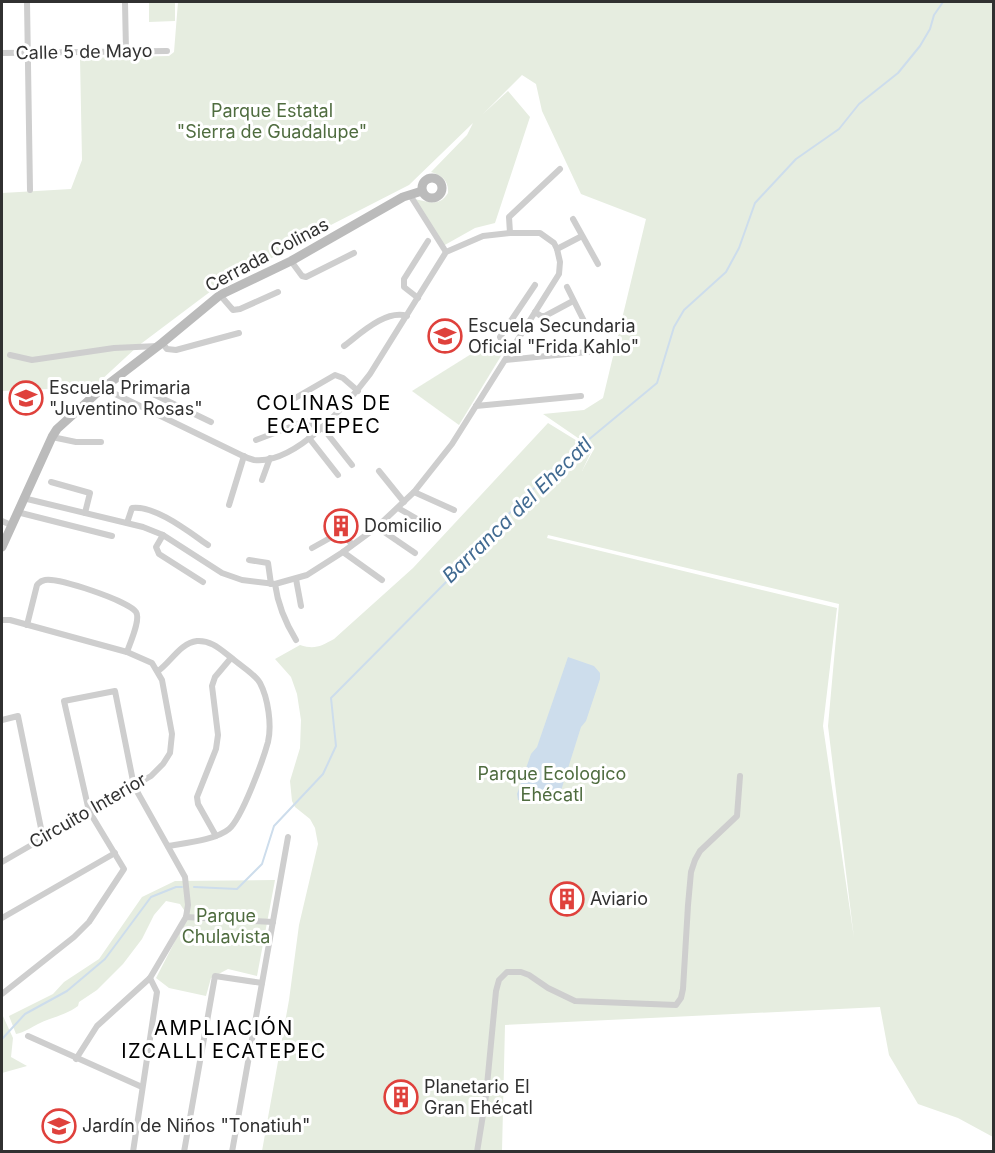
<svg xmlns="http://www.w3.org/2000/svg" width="995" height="1153" font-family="Inter,sans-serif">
	<rect width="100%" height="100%" fill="#fff"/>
	<g fill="#e6ede0" fill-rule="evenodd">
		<path d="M149 2H175V21L149 22Z"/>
		<path d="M178 2H993V1137L958 1118 918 1104 889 1055 880 1007 505 1025 502 1151H262L289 1000 299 925 318 844 315 828 310 819 295 807 292 801 290 781 300 748 301 720 297 694 291 677 275 659 300 645C315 650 321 646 334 639L413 568 548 423 592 450 582 471 594 449 543 414 584 410 603 398 646 219 581 194 542 111 536 84 522 75 483 114 508 91 530 117 495 223 475 228 443 246 414 199C427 201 439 208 448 193 449 181 442 175 431 172L467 135 473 123 409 185 327 227 295 247 227 279 138 346 86 394 73 388 2 391V193L71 189 82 160 80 58 169 56 174 52ZM548 535 839 604 828 726 854 938 823 726 837 608 547 538Z"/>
		<path d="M492 341 504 351 459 425 412 391Z"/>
		<path d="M275 880 257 976 228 969 211 978 206 996 169 988 156 978 188 916 180 904 166 901 154 915 142 939 123 964 97 990 79 1002 78 1006C64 1016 52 1017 38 1024 30 1028 25 1032 16 1034L9 1016 53 994 64 982 99 959 142 897 175 881Z"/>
		<path d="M2 1014 13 1038 11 1057 27 1066 2 1073Z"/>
	</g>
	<path fill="#cdddec" d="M568 657 594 666 600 673V679L586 721 581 727 559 797 532 804 518 800 517 794 531 754 537 747Z"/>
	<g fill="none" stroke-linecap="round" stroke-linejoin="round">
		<g stroke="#cdddec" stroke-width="2">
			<path d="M194 887 237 889 262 864 274 826 323 774 336 746 331 698 463 565 514 508 558 465 657 383 674 327 684 310 726 272 739 248 755 203 796 159 839 129 859 104 898 73 920 46 930 29 934 15 943 2"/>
			<path d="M2 1039 25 1014 67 991 105 959 151 897 176 887H182"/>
		</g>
		<g stroke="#cecece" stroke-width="6">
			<path d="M27 2 30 190"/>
			<path d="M125 2 126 51"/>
			<path d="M2 53 167 51"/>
			<path d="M410 195 446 252"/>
			<path d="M573 219 598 264"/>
			<path d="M510 233 509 217 560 169"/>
			<path d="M557 249 582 236"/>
			<path d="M291 261 302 276 306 277 354 253"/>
			<path d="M567 287 588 329"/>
			<path d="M220 295 233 310 240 309 278 292"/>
			<path d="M418 298 404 287V279L428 241"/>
			<path d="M535 312 541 316H545L573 301"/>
			<path d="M162 343 167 349 176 350 239 333"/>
			<path d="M344 346C360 334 386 309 407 316"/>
			<path d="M511 351 505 348 500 337 535 285"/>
			<path d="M10 355 32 360 114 348 158 346"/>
			<path d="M506 360 588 352"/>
			<path d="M118 377 211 422"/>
			<path d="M290 401 335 375 343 378 358 391"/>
			<path d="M476 406 581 396"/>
			<path d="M322 427 352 465"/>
			<path d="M52 437 76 442H101"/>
			<path d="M309 438 338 475"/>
			<path d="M256 440 306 421 311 422 318 430"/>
			<path d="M379 471 404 502"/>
			<path d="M262 480 270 458"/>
			<path d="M51 482 90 493 85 513"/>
			<path d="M414 492 454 510"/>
			<path d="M23 498 143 527 163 535 222 573 242 580 275 584 307 575 343 552 377 527 414 492 452 444 559 274 560 262 557 249 554 243 540 233H510L483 236 446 252 370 374C348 403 296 465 254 460 250 459 245 457 241 455L103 388"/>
			<path d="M229 505 244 456"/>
			<path d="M398 508 431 527"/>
			<path d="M17 512 112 536"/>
			<path d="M2 521 11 525"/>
			<path d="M127 523 132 508C155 505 189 532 208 545"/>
			<path d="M377 527 415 553"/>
			<path d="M163 535 156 547 159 554 203 582"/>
			<path d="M312 548 339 533 346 536 352 545"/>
			<path d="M343 552 382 580"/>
			<path d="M249 560 268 563 271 584"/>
			<path d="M296 579 301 606"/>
			<path d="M275 584C278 606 285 622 296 640"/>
			<path d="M2 620H10L127 652 152 663 162 680 172 734 170 753 163 764 151 776 2 862"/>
			<path d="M27 625 37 585C40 582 40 581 45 580 57 577 129 601 136 612 141 619 130 643 127 652"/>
			<path d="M158 671C171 662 180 643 197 641 212 640 222 651 233 659 241 666 255 674 260 683 268 698 272 725 268 742 263 760 242 818 229 829 216 840 185 843 168 846"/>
			<path d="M2 720 18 716 43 838"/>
			<path d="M216 836 198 804 197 797 216 749 218 735 212 686 215 677 231 658"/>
			<path d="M186 917 273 922"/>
			<path d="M2 918 115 853"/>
			<path d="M2 994 74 937 89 922 124 869 89 811 64 701 115 691 134 786 185 877 188 905 186 917 150 978 97 1026 76 1059"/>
			<path d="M28 1036 142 1087"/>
			<path d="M133 1152 157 992 150 978"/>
			<path d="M184 1152 215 976 262 983"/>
			<path d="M232 1152 288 837"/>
			<path d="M477 1152 486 1096 496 991 499 980 507 972H521L529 975 548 988 575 1001 676 1005 681 998 683 989 688 905 691 872 695 860 700 851 737 816 740 776"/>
		</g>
		<g stroke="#bbb" stroke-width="9">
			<circle cx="432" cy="188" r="10"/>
			<path d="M2 547 52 437 57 429 98 392 162 343 220 295 291 261 403 197 422 191"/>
		</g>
	</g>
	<defs>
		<g id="school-ring" transform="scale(1.725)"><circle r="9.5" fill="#fff" stroke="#df413c" stroke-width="1.5"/><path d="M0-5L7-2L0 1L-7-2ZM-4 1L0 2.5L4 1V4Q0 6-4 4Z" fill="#df413c"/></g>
		<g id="building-ring" transform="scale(1.725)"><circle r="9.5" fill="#fff" stroke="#df413c" stroke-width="1.5"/><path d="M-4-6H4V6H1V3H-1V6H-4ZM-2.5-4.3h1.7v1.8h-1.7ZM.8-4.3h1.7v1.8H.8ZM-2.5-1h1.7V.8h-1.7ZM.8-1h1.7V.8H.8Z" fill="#df413c"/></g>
	</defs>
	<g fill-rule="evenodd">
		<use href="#school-ring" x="445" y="336"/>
		<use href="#school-ring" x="26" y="398"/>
		<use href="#building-ring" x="341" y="526"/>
		<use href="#building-ring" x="567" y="899"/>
		<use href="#building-ring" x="401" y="1097"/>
		<use href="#school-ring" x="59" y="1126"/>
	</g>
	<g text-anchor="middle" stroke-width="6" stroke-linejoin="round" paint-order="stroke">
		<g font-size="18" fill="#313131" stroke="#fff">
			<text transform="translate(84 52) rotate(-1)" y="6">Calle 5 de Mayo</text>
			<text transform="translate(267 255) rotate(-28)" y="6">Cerrada Colinas</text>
			<text transform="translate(88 811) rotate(-30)" y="6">Circuito Interior</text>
		</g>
		<g font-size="18" fill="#4f6c3f" stroke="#fff">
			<text x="272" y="117">Parque Estatal<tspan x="272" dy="21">"Sierra de Guadalupe"</tspan></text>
			<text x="552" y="780">Parque Ecologico<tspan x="552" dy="21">Ehécatl</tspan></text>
			<text x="226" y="922">Parque<tspan x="226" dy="21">Chulavista</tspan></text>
		</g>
		<g font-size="18" fill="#313131" stroke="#fff" text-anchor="start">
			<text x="468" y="332">Escuela Secundaria<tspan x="468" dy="21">Oficial "Frida Kahlo"</tspan></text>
			<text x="49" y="394">Escuela Primaria<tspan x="49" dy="21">"Juventino Rosas"</tspan></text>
			<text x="364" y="532">Domicilio</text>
			<text x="590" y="905">Aviario</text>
			<text x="424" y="1093">Planetario El<tspan x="424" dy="21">Gran Ehécatl</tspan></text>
			<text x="82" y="1132">Jardín de Niños "Tonatiuh"</text>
		</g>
		<g font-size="20" letter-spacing="1.5" fill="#000" stroke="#fff">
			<text x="324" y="410">COLINAS DE<tspan x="324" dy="23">ECATEPEC</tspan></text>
			<text x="224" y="1035">AMPLIACIÓN<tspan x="224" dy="23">IZCALLI ECATEPEC</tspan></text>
		</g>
		<g font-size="20" font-style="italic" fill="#416a91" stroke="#fff">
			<text transform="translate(517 510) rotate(-44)" y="7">Barranca del Ehecatl</text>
		</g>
	</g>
	<rect width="995" height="1153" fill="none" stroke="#313131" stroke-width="6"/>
</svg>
